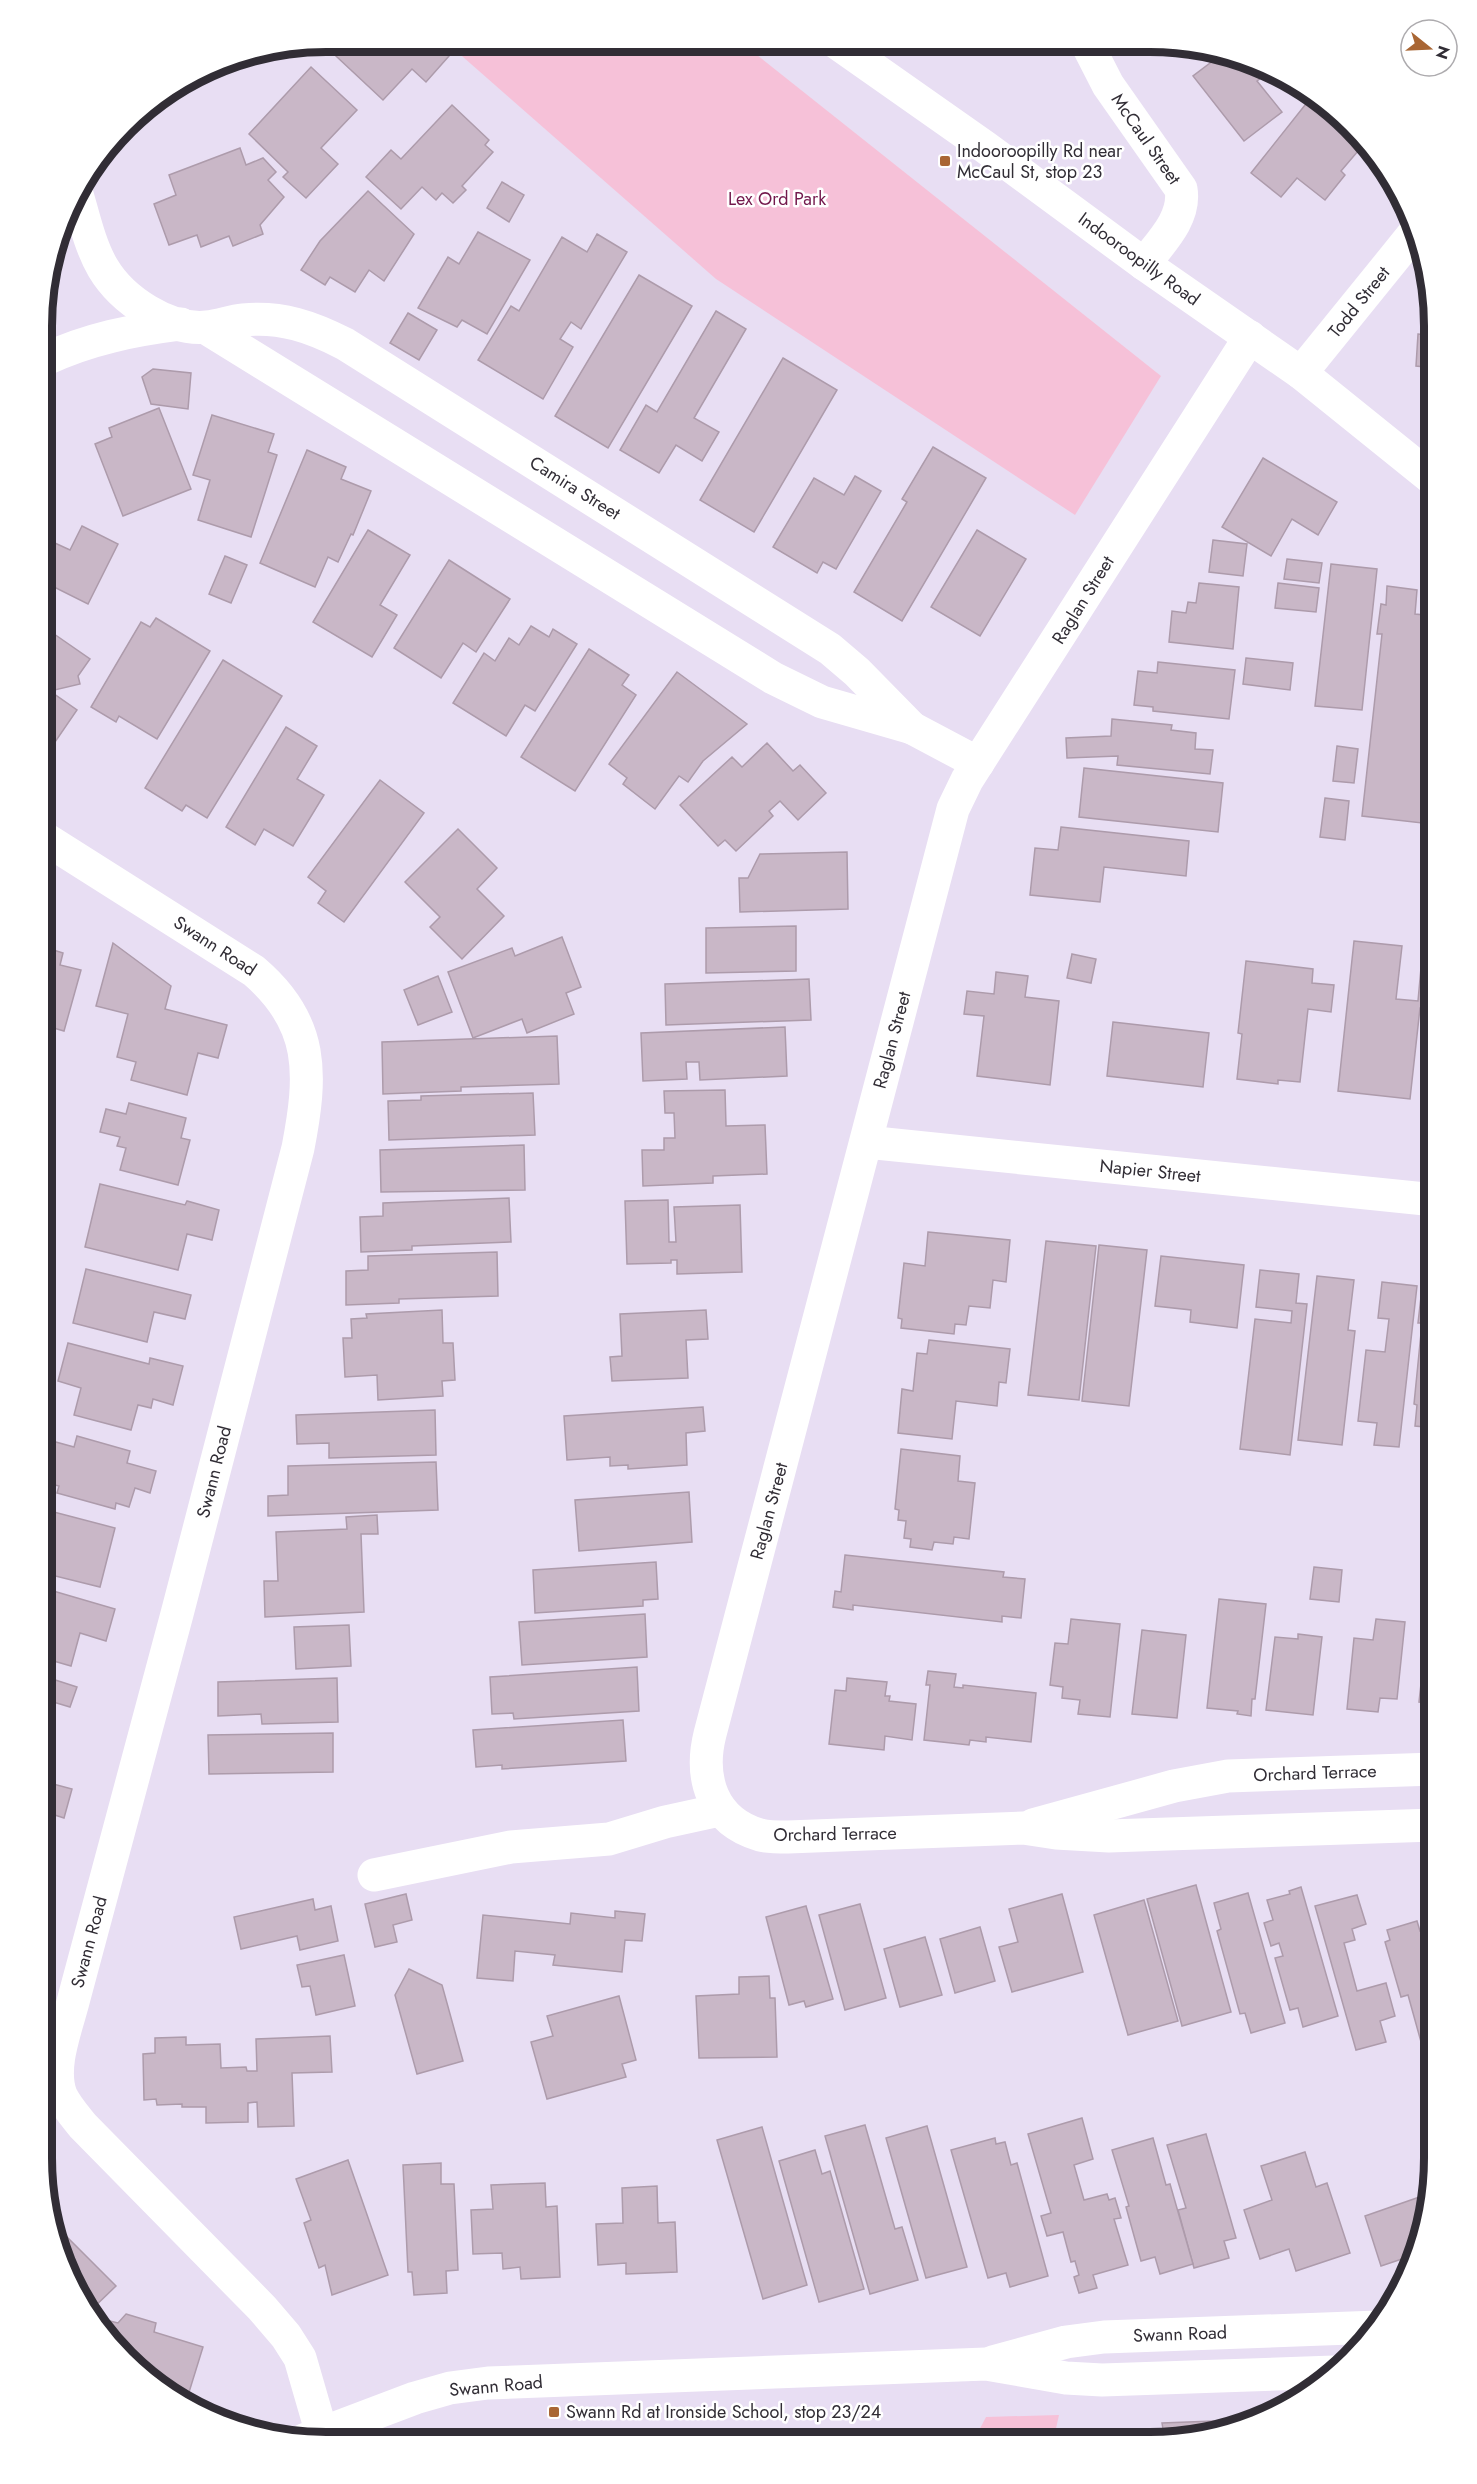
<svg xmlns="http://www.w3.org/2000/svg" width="1477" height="2484" font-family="Jost,sans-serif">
	<rect width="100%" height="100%" fill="#e8def3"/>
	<g fill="#f6c1d8">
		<path d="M446 42 742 43 1161 376 1075 515 716 279Z"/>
		<path d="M1059 2415 1053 2442H973L986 2417Z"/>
	</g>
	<g fill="#c9b7c7" stroke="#ad9bab" stroke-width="1.5">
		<path d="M327 42H435L449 56 426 82 412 69 383 100 322 43Z"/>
		<path d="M1222 54 1259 64 1271 70 1257 81 1282 112 1244 141 1193 76Z"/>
		<path d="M311 67 357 110 321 148 338 164 306 198 283 177 288 172 249 134Z"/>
		<path d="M1313 95 1324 101 1370 148 1364 156 1358 151 1341 171 1345 175 1325 200 1297 178 1281 197 1251 173Z"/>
		<path d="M452 105 489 140 485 145 493 152 462 186 466 190 453 203 442 193 436 200 422 187 401 209 366 177 391 150 401 159Z"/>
		<path d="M240 148 246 165 263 158 276 172 268 180 284 197 260 225 263 234 233 246 229 236 201 247 197 235 169 245 154 204 176 195 169 175Z"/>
		<path d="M502 182 524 195 509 222 487 208Z"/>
		<path d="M368 191 414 234 384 281 369 270 355 292 330 277 325 285 301 270 320 241Z"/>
		<path d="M478 232 530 260 487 334 462 320 457 327 418 308 448 257 459 264Z"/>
		<path d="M597 234 627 252 581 329 571 322 560 339 573 347 543 399 478 360 511 306 519 311 562 237 587 252Z"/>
		<path d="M639 275 692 306 608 448 555 416Z"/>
		<path d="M716 311 746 329 694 418 719 432 702 461 676 445 659 473 620 450 646 405 657 412Z"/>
		<path d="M408 313 437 330 419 360 390 343Z"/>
		<path d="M1418 334 1435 336V368L1416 366Z"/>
		<path d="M783 358 837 390 754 532 700 500Z"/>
		<path d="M153 369 191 373 188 409 151 404 142 377Z"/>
		<path d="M159 408 191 489 123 516 95 444 112 437 109 428Z"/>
		<path d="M212 415 274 434 268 452 277 455 251 537 198 520 210 480 193 475Z"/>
		<path d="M933 447 986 478 902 621 854 592 907 502 902 499Z"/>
		<path d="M307 450 346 467 341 479 371 491 353 535 351 534 338 562 328 557 315 587 260 563Z"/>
		<path d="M1263 458 1337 502 1318 535 1292 519 1271 556 1222 527Z"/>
		<path d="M855 476 881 491 836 569 823 562 817 573 773 547 814 478 844 495Z"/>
		<path d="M82 526 118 544 88 604 44 582V538L70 550Z"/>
		<path d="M368 530 410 555 380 605 397 615 372 657 313 622Z"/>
		<path d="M977 530 1026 559 980 636 931 607Z"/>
		<path d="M1213 540 1247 544 1243 576 1209 572Z"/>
		<path d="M225 556 247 565 231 603 209 594Z"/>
		<path d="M1287 559 1322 563 1319 583 1284 579Z"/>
		<path d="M449 560 510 599 476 652 463 643 441 678 394 648Z"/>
		<path d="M1331 564 1377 569 1362 710 1315 706Z"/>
		<path d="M1199 583 1239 587 1233 649 1169 642 1172 611 1186 613 1188 602 1196 603Z"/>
		<path d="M1278 583 1319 588 1316 612 1275 608Z"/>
		<path d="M1387 586 1417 590 1415 614 1435 616V705L1422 823 1362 816 1382 634H1377L1381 604 1386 605Z"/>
		<path d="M156 618 210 651 157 739 119 716 116 722 91 707 141 622 150 627Z"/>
		<path d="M531 626 549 637 553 629 577 644 535 711 525 705 506 736 453 703 484 653 495 661 509 638 519 645Z"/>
		<path d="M44 627 90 659 78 676 80 684 50 691 77 710 53 745 44 739Z"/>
		<path d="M589 649 629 675 622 685 636 695 575 791 521 757Z"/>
		<path d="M1246 658 1293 663 1290 690 1243 684Z"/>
		<path d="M223 660 282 696 207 818 186 805 182 811 145 788Z"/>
		<path d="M1158 662 1235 670 1229 719 1153 711V707L1134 705 1138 671 1157 673Z"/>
		<path d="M677 672 747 724 703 761 688 782 679 776 655 809 623 784 627 778 609 764Z"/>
		<path d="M1112 719 1172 725 1171 730 1196 733 1195 749 1213 750 1210 774 1117 765 1118 756 1067 758 1066 738 1111 736Z"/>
		<path d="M286 727 317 746 297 779 324 795 293 846 264 829 255 845 226 827Z"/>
		<path d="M767 743 793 771 800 765 826 793 798 820 780 801 769 811 773 816 736 851 725 840 718 846 680 805 732 757 742 767Z"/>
		<path d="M1337 746 1358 749 1354 783 1333 781Z"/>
		<path d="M1084 768 1223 783 1218 832 1079 817Z"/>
		<path d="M380 780 424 813 344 922 318 903 326 891 308 877Z"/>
		<path d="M1325 798 1349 801 1345 840 1320 837Z"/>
		<path d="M1061 827 1189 841 1186 876 1104 867 1100 902 1030 895 1035 848 1058 850Z"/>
		<path d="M458 829 497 868 477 889 504 916 462 959 430 927 440 917 405 882Z"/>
		<path d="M847 852 848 909 740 912 739 878H748L760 854Z"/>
		<path d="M796 926V971L706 973V928Z"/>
		<path d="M562 937 581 987 566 993 574 1014 527 1033 522 1019 473 1038 448 972 512 948 515 956Z"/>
		<path d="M1354 941 1402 946 1396 999 1418 1001 1421 968 1435 969V1009L1420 1008 1410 1099 1338 1091Z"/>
		<path d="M113 943 171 986 165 1009 227 1025 218 1058 198 1053 187 1095 131 1080 136 1062 117 1057 128 1014 96 1006Z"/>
		<path d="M44 947 63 953 60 965 81 970 64 1031 43 1025Z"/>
		<path d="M1072 954 1096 959 1091 983 1067 978Z"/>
		<path d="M1246 961 1313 969 1312 983 1334 985 1331 1012 1308 1009 1300 1082 1278 1080V1084L1237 1079 1242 1034 1238 1033Z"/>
		<path d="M996 972 1028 976 1025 997 1059 1001 1050 1085 977 1076 984 1016 964 1014 967 991 994 994Z"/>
		<path d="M438 976 452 1012 418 1025 404 990Z"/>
		<path d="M809 979 811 1020 666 1025 665 984Z"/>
		<path d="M1113 1022 1209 1033 1203 1087 1107 1076Z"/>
		<path d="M785 1027 787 1076 700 1080 699 1062H686L687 1079 643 1081 641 1033Z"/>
		<path d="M557 1036 559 1084 461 1087V1091L383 1094 382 1042Z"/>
		<path d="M725 1090 726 1126 765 1125 767 1174 713 1176V1183L643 1186 642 1150H664V1138H675L674 1113H665L664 1091Z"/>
		<path d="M533 1093 535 1135 389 1140 388 1101 421 1100V1096Z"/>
		<path d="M129 1103 186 1118 181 1138 190 1140 178 1185 120 1170 126 1148 117 1146 120 1137 100 1132 106 1109 126 1114Z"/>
		<path d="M524 1145 525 1190 381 1192 380 1150Z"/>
		<path d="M100 1184 185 1205 187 1201 219 1210 212 1240 187 1234 178 1270 85 1247Z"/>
		<path d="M509 1198 511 1242 412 1246V1250L361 1252 360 1217 383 1216V1203Z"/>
		<path d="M668 1200 669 1242H676L674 1207 740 1205 742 1272 677 1274V1260H671V1263L627 1264 625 1201Z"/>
		<path d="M928 1232 1010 1240 1006 1282 993 1280 990 1308 969 1306 966 1325 955 1324 954 1334 901 1328 902 1319 898 1318 904 1263 925 1266Z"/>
		<path d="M1046 1241 1096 1246 1079 1400 1028 1395Z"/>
		<path d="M1099 1245 1147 1250 1129 1406 1082 1401Z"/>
		<path d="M497 1252 498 1296 399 1299V1303L346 1305V1271L368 1270V1256Z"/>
		<path d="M1161 1256 1244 1265 1237 1328 1190 1322 1191 1310 1155 1306Z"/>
		<path d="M86 1269 191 1295 185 1319 154 1312 147 1342 73 1323Z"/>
		<path d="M1260 1270 1299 1274 1296 1303 1307 1304 1290 1455 1240 1449 1255 1319 1291 1323 1292 1311 1256 1307Z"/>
		<path d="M1317 1276 1354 1280 1348 1330 1355 1331 1342 1445 1298 1440Z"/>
		<path d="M1382 1282 1417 1286 1399 1447 1374 1445 1377 1423 1358 1421 1366 1350 1385 1352 1389 1319 1378 1318Z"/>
		<path d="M1422 1288 1435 1290V1428L1415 1426 1417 1405 1414 1404 1422 1323H1418Z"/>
		<path d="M442 1310 443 1343H453L455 1380 442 1381 443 1396 378 1400 377 1375 345 1377 343 1338H352L351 1319 367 1318 366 1314Z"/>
		<path d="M706 1310 708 1339 686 1340 688 1378 612 1381 610 1357 622 1356 620 1314Z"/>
		<path d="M929 1340 1010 1349 1006 1383 999 1382 997 1406 956 1401 952 1439 898 1433 902 1389 913 1391 917 1353 927 1354Z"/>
		<path d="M68 1343 149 1364 150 1358 183 1366 173 1405 153 1399 151 1408 138 1405 131 1430 74 1415 81 1388 58 1381Z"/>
		<path d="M703 1407 705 1431 686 1433 687 1465 628 1469V1465L610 1466V1457L567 1460 564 1416Z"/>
		<path d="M435 1410 436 1455 329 1458V1443L297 1444 296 1415Z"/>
		<path d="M77 1436 130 1451 127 1463 156 1471 150 1493 135 1488 129 1507 116 1503 115 1509 57 1493 59 1486 43 1482 45 1439 74 1447Z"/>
		<path d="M901 1449 960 1456 958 1481 975 1483 969 1539 954 1537 953 1544 934 1542 932 1550 910 1547 911 1539 904 1538 906 1521 898 1520 899 1510 895 1509Z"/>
		<path d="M436 1462 438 1510 268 1516V1496L288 1495V1466Z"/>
		<path d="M689 1492 692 1542 579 1551 575 1500Z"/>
		<path d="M50 1511 115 1528 100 1587 43 1573V1517Z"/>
		<path d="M377 1515 378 1534H361L364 1612 265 1617 264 1581H278L276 1532 347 1529 346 1517Z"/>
		<path d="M845 1555 1004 1572 1003 1577 1025 1579 1021 1618 1002 1616V1622L853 1605V1610L833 1607 835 1591 841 1592Z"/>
		<path d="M656 1562 658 1599 643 1600V1606L535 1613 533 1570Z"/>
		<path d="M1434 1564H1435V1704L1419 1702Z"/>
		<path d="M1314 1567 1342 1570 1339 1602 1310 1599Z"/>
		<path d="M43 1588 115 1609 106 1641 80 1633 71 1666 43 1658Z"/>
		<path d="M1219 1599 1266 1604 1255 1699H1252L1251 1716 1237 1714 1238 1711 1207 1708Z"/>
		<path d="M645 1614 647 1657 522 1665 519 1622Z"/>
		<path d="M1071 1619 1120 1624 1110 1717 1078 1714 1080 1700 1062 1698 1063 1687 1050 1685 1055 1643 1068 1644Z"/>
		<path d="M1376 1619 1405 1622 1397 1699 1380 1698 1378 1712 1347 1709 1354 1638 1373 1640Z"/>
		<path d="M349 1625 351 1666 296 1669 294 1627Z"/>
		<path d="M1142 1630 1186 1635 1177 1718 1132 1714Z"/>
		<path d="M1298 1634 1322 1637 1313 1715 1266 1710 1275 1637 1298 1639Z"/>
		<path d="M637 1667 639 1711 514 1719 513 1713 492 1714 490 1677Z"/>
		<path d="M928 1671 956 1674 954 1687 963 1688V1685L1036 1693 1031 1742 986 1737V1742L970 1740 969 1745 924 1740 930 1685H926Z"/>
		<path d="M43 1676 77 1687 70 1707 43 1699Z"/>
		<path d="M337 1678 338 1722 262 1724 261 1714 218 1716V1682Z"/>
		<path d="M847 1678 887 1682 885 1696H890L889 1701 916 1704 912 1740 885 1736 884 1750 829 1744 835 1690 846 1691Z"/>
		<path d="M623 1720 626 1761 502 1769V1765L476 1767 473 1730Z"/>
		<path d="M333 1733V1772L209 1774 208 1735Z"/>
		<path d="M42 1781 72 1789 64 1818 42 1811Z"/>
		<path d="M1196 1885 1231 2012 1182 2026 1147 1899Z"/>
		<path d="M1301 1887 1338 2016 1303 2027 1298 2008 1290 2010 1275 1958 1283 1956 1279 1943 1271 1946 1264 1923 1273 1920 1267 1900 1290 1894 1289 1891Z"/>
		<path d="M1248 1893 1285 2023 1251 2033 1245 2013 1240 2014 1217 1931 1221 1929 1214 1903Z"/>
		<path d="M406 1894 412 1920 393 1925 397 1942 375 1947 365 1904Z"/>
		<path d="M1062 1894 1083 1972 1012 1992 999 1947 1018 1942 1009 1909Z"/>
		<path d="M1357 1895 1366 1924 1352 1929 1355 1940 1344 1943 1357 1991 1386 1983 1395 2016 1380 2021 1386 2042 1356 2050 1315 1906Z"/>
		<path d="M313 1899 315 1910 331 1906 338 1941 300 1950 297 1936 241 1949 234 1917Z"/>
		<path d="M1144 1900 1178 2021 1128 2035 1094 1915Z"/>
		<path d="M860 1904 886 1998 845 2010 819 1915Z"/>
		<path d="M806 1906 833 1999 806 2007 804 2001 789 2005 766 1917Z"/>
		<path d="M615 1911 645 1914 642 1941 625 1940 622 1972 553 1965 555 1955 515 1951 513 1981 477 1978 483 1915 570 1924 571 1913 615 1918Z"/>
		<path d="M1417 1921 1420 1931 1425 1929 1434 1962V2045L1423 2049 1408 1995 1401 1997 1385 1942 1390 1940 1387 1930Z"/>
		<path d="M980 1927 995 1981 955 1993 940 1939Z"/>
		<path d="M925 1937 942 1995 900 2007 884 1949Z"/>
		<path d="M344 1955 355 2006 316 2015 310 1986 302 1987 297 1965Z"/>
		<path d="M409 1969 442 1985 463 2061 417 2074 395 1995Z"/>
		<path d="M769 1976 770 1998H775L777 2057 699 2058 696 1996 739 1994V1977Z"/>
		<path d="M619 1996 636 2060 622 2064 626 2077 547 2099 531 2042 553 2036 547 2016Z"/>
		<path d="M330 2036 332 2072 292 2073 294 2126 258 2127 257 2102 248 2103V2122L206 2123V2107H182V2104L157 2105 156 2099 144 2100 143 2054 155 2053V2038L186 2037V2045L220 2044 221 2068 246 2067 247 2071H257L256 2039Z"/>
		<path d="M1082 2118 1093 2159 1074 2165 1084 2200 1107 2194 1109 2200 1115 2198 1121 2218 1114 2219 1128 2265 1093 2275 1097 2288 1079 2293 1074 2277 1079 2275 1075 2261 1071 2262 1063 2232 1047 2236 1041 2216 1051 2213 1028 2134Z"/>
		<path d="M865 2125 895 2229 902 2227 918 2280 870 2294 825 2136Z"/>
		<path d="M927 2126 967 2267 926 2278 886 2138Z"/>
		<path d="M762 2127 807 2285 763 2299 717 2140Z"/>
		<path d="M1206 2134 1236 2238 1224 2241 1229 2258 1194 2268 1178 2210 1186 2208 1167 2145Z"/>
		<path d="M995 2138 996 2144 1005 2142 1011 2165 1017 2163 1048 2276 1010 2287 1006 2273 988 2278 951 2150Z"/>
		<path d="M1153 2138 1166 2185 1170 2184 1193 2264 1160 2274 1155 2257 1141 2261 1126 2207 1129 2206 1112 2150Z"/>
		<path d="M815 2150 822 2174 830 2171 864 2289 819 2302 779 2161Z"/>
		<path d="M1305 2152 1316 2187 1327 2183 1350 2253 1296 2271 1289 2249 1260 2259 1244 2210 1272 2200 1261 2166Z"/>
		<path d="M348 2160 388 2275 332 2295 325 2265 319 2268 304 2223 311 2220 296 2179Z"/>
		<path d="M441 2163V2184H454L458 2270 446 2271 447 2293 414 2295 412 2272H408L403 2165Z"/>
		<path d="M545 2183 546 2207 557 2206 560 2277 521 2279 520 2267 503 2269 502 2253 473 2254 471 2210 493 2209 491 2185Z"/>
		<path d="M657 2186 658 2223 675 2222 677 2272 626 2274V2263L598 2265 596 2224 623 2223 622 2188Z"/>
		<path d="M1431 2193 1417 2254 1381 2266 1365 2216Z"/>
		<path d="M55 2225 116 2286 90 2311 64 2266Z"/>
		<path d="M126 2314 156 2323 154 2332 203 2347 186 2402 153 2383 101 2330 93 2317 118 2323Z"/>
		<path d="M1214 2421 1215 2429 1150 2442H1124L1123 2431 1163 2429 1162 2423Z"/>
	</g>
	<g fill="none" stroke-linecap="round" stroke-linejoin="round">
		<g stroke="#fff" stroke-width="33">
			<path d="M1087 44 1108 85 1181 189C1186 218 1161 242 1144 264"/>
			<path d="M77 194C84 218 90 246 103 268 122 300 168 331 207 327 219 326 231 321 243 320 281 316 312 327 345 344L830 649 857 672 912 728"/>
			<path d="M206 328 773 678 822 702 912 728 978 763"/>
			<path d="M1250 337 967 780 953 809 710 1734C699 1778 712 1821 760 1835 768 1837 779 1837 788 1837L1023 1828 1056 1833 1109 1836 1434 1825"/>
			<path d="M44 360C87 339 134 330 181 324"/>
			<path d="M1301 373 1416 231"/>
			<path d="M44 838 254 971C315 1023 312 1075 298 1148L177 1614 74 1998C67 2027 50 2066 61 2095 66 2106 75 2116 83 2126L262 2308 286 2336 300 2358 322 2434"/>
			<path d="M866 1142 1435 1200"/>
			<path d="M1033 1825 1174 1786 1228 1776 1435 1769"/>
			<path d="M374 1875 511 1847 609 1839 665 1822 720 1810"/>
		</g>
		<g stroke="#fff" stroke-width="33">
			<path d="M837 43 985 147 1144 264 1301 373 1435 481"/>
			<path d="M993 2362 1066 2342 1104 2337 1378 2327"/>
			<path d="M304 2440 415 2398 450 2388 488 2383 986 2364 1066 2378 1102 2380 1334 2372"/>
		</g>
	</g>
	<g fill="#a96634" stroke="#fff" stroke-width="2">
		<rect x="939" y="155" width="12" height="12" rx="3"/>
		<rect x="548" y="2406" width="12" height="12" rx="3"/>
	</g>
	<g text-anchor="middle" stroke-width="5" stroke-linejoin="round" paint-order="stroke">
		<g font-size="18" fill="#312d35" stroke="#fff">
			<text transform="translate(1146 139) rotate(55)" y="6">McCaul Street</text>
			<text transform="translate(1139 259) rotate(36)" y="6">Indooroopilly Road</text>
			<text transform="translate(1359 302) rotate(-51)" y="6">Todd Street</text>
			<text transform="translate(575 488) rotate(32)" y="6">Camira Street</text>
			<text transform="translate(1083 600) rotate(-58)" y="6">Raglan Street</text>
			<text transform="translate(215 946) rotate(33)" y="6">Swann Road</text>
			<text transform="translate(892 1040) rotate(-75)" y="6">Raglan Street</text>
			<text transform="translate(1150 1171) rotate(6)" y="6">Napier Street</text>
			<text transform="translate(214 1472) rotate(-76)" y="6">Swann Road</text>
			<text transform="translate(769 1511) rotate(-75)" y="6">Raglan Street</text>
			<text transform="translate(1315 1773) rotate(-2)" y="6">Orchard Terrace</text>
			<text transform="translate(835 1834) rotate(-1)" y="6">Orchard Terrace</text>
			<text transform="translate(89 1942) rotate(-75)" y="6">Swann Road</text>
			<text transform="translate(1180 2334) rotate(-2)" y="6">Swann Road</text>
			<text transform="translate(496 2386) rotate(-5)" y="6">Swann Road</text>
		</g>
		<g font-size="18" fill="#312d35" stroke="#fff" text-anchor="start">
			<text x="957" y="157">Indooroopilly Rd near<tspan x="957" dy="21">McCaul St, stop 23</tspan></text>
			<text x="566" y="2418">Swann Rd at Ironside School, stop 23/24</text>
		</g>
		<g font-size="18" fill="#73194d" stroke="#fff">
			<text x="777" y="205">Lex Ord Park</text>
		</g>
	</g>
	<path d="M0 0H1477V2484H0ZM326 52H1150A274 274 0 0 1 1424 326V2158A274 274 0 0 1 1150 2432H326A274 274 0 0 1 52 2158V326A274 274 0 0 1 326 52Z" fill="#fff" fill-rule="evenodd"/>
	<path fill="none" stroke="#312d35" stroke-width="8" d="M326 52H1150A274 274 0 0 1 1424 326V2158A274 274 0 0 1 1150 2432H326A274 274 0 0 1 52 2158V326A274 274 0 0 1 326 52Z"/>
	<g transform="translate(1429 48) rotate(108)"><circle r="28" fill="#ffffff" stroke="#adabae" stroke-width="1.5"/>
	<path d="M0-4.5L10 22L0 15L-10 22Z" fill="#a96634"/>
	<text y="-9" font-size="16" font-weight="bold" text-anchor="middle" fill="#312d35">N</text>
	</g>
</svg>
